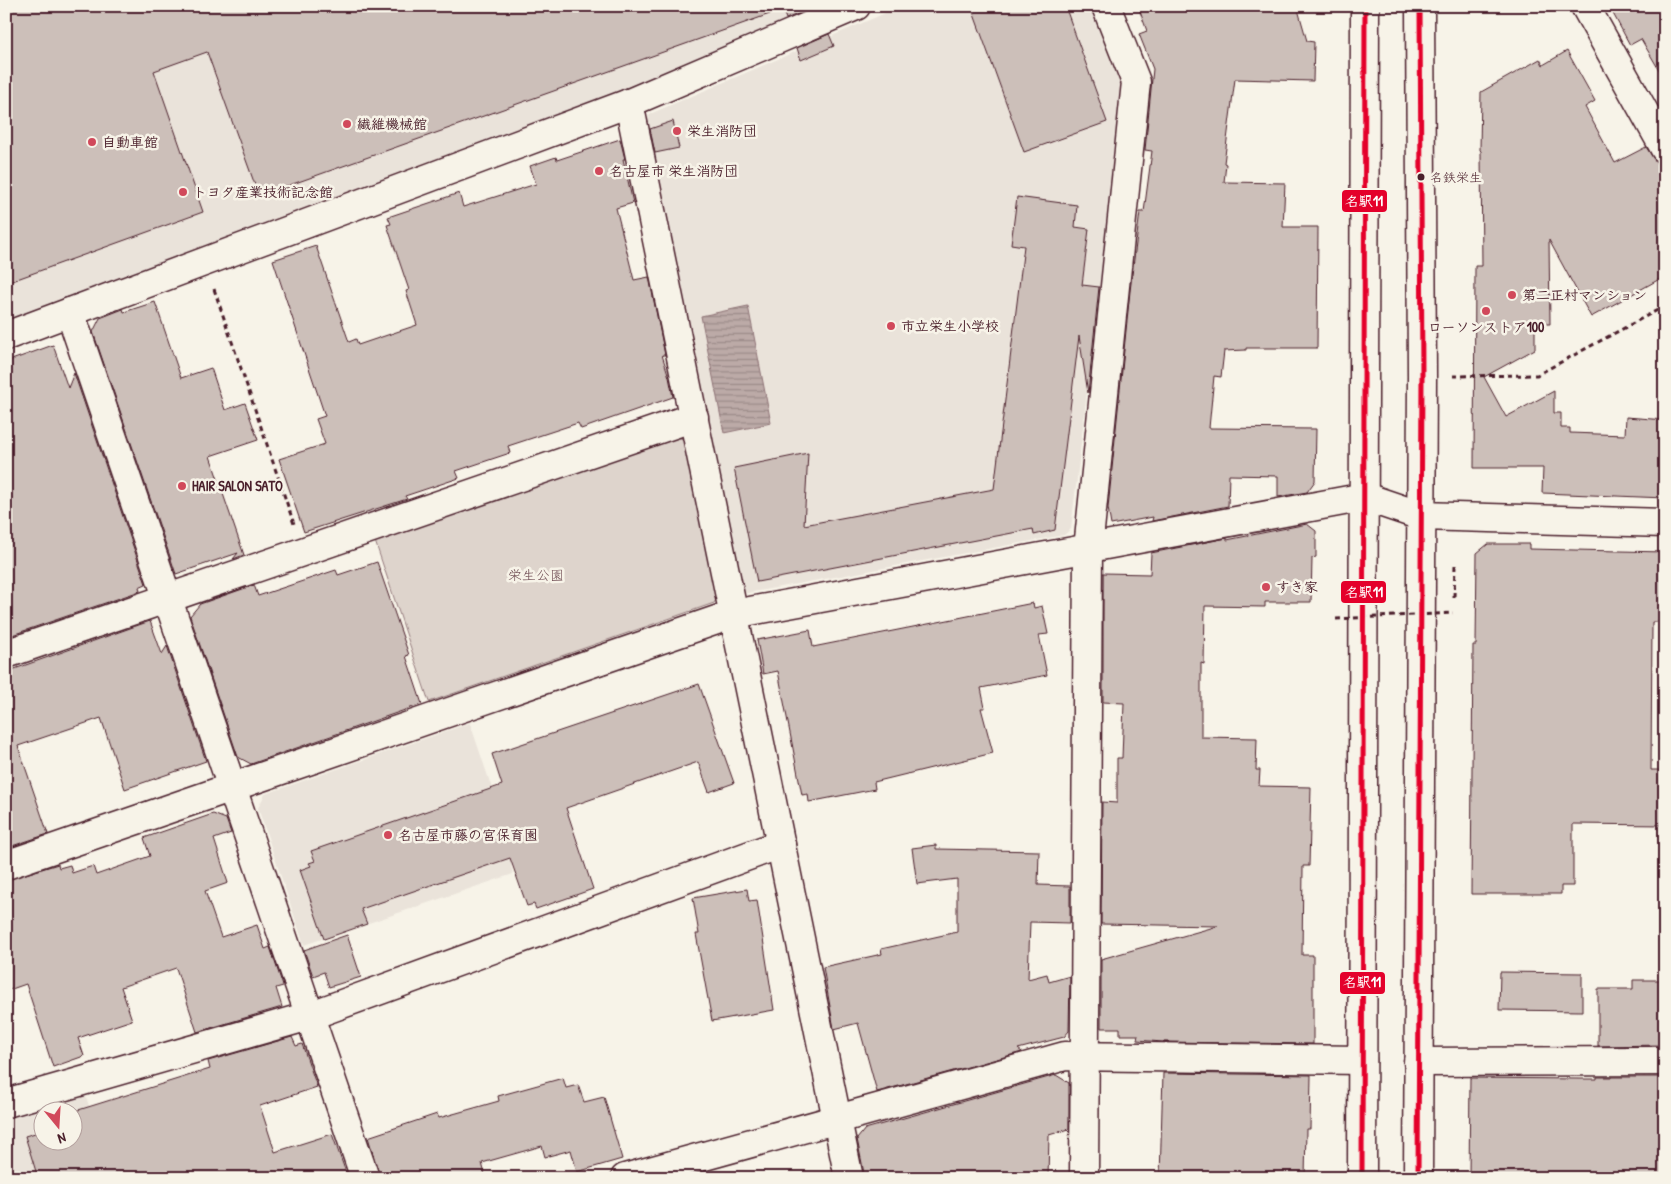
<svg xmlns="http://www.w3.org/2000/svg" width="1671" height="1184" font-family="'Patrick Hand','Klee One',sans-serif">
	<defs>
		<pattern id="water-rules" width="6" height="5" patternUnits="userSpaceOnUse" patternTransform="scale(1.25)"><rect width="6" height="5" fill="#bcaaa7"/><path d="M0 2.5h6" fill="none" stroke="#9b8a88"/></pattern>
	</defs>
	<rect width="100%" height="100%" fill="#f7f3e8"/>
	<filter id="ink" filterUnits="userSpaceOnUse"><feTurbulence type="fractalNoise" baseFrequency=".02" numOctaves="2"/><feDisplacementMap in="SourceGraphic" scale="10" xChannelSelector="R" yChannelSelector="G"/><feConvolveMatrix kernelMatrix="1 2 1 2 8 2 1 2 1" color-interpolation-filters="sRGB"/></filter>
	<g filter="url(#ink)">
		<g fill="#eae3da" fill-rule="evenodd">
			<path d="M6 6H828L624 95 6 321Z"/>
			<path d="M902 6H1095L1123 84 1071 529 1064 535 742 594 646 124 650 114Z"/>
			<path d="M470 723 517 863 511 866 513 874 304 945 258 808 265 794Z"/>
			<path d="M85 1093 111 1178H6V1116ZM42 1112H72V1142H42Z"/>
		</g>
		<path fill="#ded4cc" stroke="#947a7c" d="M678 437 689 442 719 595 714 603 429 702 375 541Z"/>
		<path fill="url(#water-rules)" stroke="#8e7275" d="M748 306 771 423 724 433 701 316Z"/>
		<g fill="#ccbfb9" stroke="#4a1f2b">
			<path d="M6 6H781V10L259 196 207 52 154 71 203 212 6 283Z"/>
			<path d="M781 6H816L786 19Z"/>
			<path d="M971 6H1065L1107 122 1024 152Z"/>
			<path d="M1138 6H1297L1307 41 1314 42 1313 81 1235 79 1224 163 1226 164 1224 182 1285 183 1283 227H1318L1317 348H1246V350L1224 351 1221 377 1214 376 1209 428 1316 429 1315 481 1307 492 1278 497V476L1229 475 1228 506 1152 521 1153 517 1111 525 1108 508 1130 291 1140 212H1144L1152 151 1145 150 1153 69 1139 34 1147 31Z"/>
			<path d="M1609 6H1665V80L1641 39 1630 45Z"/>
			<path d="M829 34 834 46 801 60 797 48Z"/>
			<path d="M1567 51 1595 101 1585 107 1615 163 1646 147 1665 175V276L1591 317 1549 240 1550 324H1535V349L1484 377 1506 417 1554 391V413H1561V428H1570V433L1625 435 1626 417 1665 420V498L1542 493 1543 468H1474L1475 266H1482L1481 151 1480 150 1481 92 1540 59 1543 65Z"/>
			<path d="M673 121 679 148 655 153 650 129Z"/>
			<path d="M620 139 625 159H623L633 203 616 208 634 280 649 277 665 355H662L669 377 673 397 581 429 578 423 508 446 510 453 456 471 459 478 405 496 407 499 304 532 279 459 325 444 316 419 325 416 273 260 316 246 349 342 356 339 358 345 417 325 406 291 409 290 387 225 391 224 388 217 459 193 463 207 536 184 530 166 556 157 557 160Z"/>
			<path d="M1017 197 1077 205 1075 227 1089 229 1082 285 1099 287 1088 393 1079 336 1055 530 1034 535 1033 529 757 582 734 468 808 453 804 525 994 489 1024 246 1011 244Z"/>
			<path d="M155 302 181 378 211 368 225 410 245 403 258 440 210 456 244 555 233 559 238 553 176 574 93 332 100 318 123 309 124 312Z"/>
			<path d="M53 345 68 388 74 373 146 584 139 587 140 591 12 635 6 619V362Z"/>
			<path d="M1307 524 1316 531V557L1312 558 1311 602H1265V607L1205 606 1204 664 1201 663V737L1257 738 1256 770H1260L1259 786 1311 787 1309 866H1303L1302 955H1313V1044L1163 1042 1137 1040 1138 1035H1120V1028H1101V959L1218 926 1101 924 1102 802 1117 803V758H1122L1124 703 1103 702V573L1150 574 1151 553 1227 538V540Z"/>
			<path d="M1488 544H1529V549L1665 552V622H1652L1651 770H1665V825L1573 824V886H1561V894H1471L1473 645H1476L1477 553Z"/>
			<path d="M377 562 409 655 406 656 422 704 251 764 238 757 190 616 200 604 254 585 258 596 336 570 338 575Z"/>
			<path d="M1033 603 1034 608 1042 606 1048 634 1039 635 1047 675 981 688 985 708H981L993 753 874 782 875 789 809 802 808 794 802 795 778 671 763 674 757 640 810 630 813 647Z"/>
			<path d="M150 621 162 654 167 646 206 761 125 789 101 718 18 746 48 834 6 848V672Z"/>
			<path d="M699 684 734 783 709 792 698 762 566 808 593 889 536 909 534 904 527 906 510 858 361 909 367 924 324 939 300 870 311 866 309 863 315 861 311 851 502 785 492 754Z"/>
			<path d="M213 814 226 819 231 833 214 839 228 883 205 891 221 937 257 925 265 949 270 947 283 986 276 988 282 1007 197 1032 176 968 121 987 132 1020 78 1038 84 1056 53 1067 26 984 6 991V880L58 864 59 868 70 865 72 873 93 866 96 875 150 856 144 838Z"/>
			<path d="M936 845V849L1039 851 1038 885 1070 886V923L1030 922 1028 979 1047 974 1049 982 1070 976 1069 1031 1064 1037 1018 1049 1022 1052 877 1092 858 1023 834 1029 823 967 882 954 881 949 957 932V879L917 884 912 848Z"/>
			<path d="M747 889 749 901 757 900 774 1010 712 1021 696 934H699L693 898Z"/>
			<path d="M347 935 361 977 329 987 324 972 313 976 304 950Z"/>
			<path d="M1500 972 1582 973V1011L1499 1010Z"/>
			<path d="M1633 980H1665V1045L1598 1046V989H1633Z"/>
			<path d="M292 1037 296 1046 302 1044 317 1087 260 1106 275 1152 332 1134 348 1178H38L25 1136 42 1131V1142H72V1112L210 1069 208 1061Z"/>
			<path d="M1163 1073 1311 1075 1310 1129H1306L1305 1178H1160Z"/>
			<path d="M1056 1075 1069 1083V1129L1049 1135 1048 1178H865L857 1139 865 1129Z"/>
			<path d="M1597 1077H1665V1177L1469 1178 1470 1078 1581 1079H1597Z"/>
			<path d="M563 1078 566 1088 578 1085 584 1102 604 1097 622 1159 577 1172 571 1150 545 1157 542 1146 482 1163 486 1178H380L368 1137 437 1114 439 1118 499 1101 498 1096Z"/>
		</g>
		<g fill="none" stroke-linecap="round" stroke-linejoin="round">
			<g stroke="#4a1f2b" stroke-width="31">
				<g id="minor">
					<path d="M1585 6 1665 149"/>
					<path d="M629 103 849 1178"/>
					<path d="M70 312 365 1178"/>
					<path d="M6 336 629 103 856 6"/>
					<path d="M6 654 694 417"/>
					<path d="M6 865 734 614 1365 497 1421 516 1665 523"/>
					<path d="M1418 1062 1665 1061"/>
					<path d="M6 1103 309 1016 781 844"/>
					<path d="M625 1178 1065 1056 1362 1060"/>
					<path d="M1084 1178 1088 549 1136 82 1106 6"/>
				</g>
			</g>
			<g stroke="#4a1f2b" stroke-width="31">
				<g id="primary">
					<path d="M1362 1178 1365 6"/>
					<path d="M1418 1178 1422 376 1420 6"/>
				</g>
			</g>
			<g stroke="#4a1f2b" stroke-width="3" stroke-dasharray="5 4" stroke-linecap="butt">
				<path d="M214 289 294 524"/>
				<path d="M1453 376 1537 375 1665 306"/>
				<path d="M1454 597 1455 565"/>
			</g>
			<use href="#minor" stroke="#f7f3e8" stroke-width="28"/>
			<use href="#primary" stroke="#f7f3e8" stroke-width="28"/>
			<path stroke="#4a1f2b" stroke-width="3" stroke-dasharray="5 4" stroke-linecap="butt" d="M1336 619 1453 613"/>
			<g stroke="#f7f3e8" stroke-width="9">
				<g id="bus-1">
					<path d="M1362 1178 1365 6"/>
					<path d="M1418 1178 1422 376 1420 6"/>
				</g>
			</g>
			<use href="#bus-1" stroke="#e4002b" stroke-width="5"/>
		</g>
	</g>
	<g fill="#d1495b" stroke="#f7f3e8" stroke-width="2">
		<circle cx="347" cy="124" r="5"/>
		<circle cx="677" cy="131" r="5"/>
		<circle cx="92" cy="142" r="5"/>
		<circle cx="599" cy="171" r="5"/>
		<circle cx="183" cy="192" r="5"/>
		<circle cx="1512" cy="295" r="5"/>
		<circle cx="1486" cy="311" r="5"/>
		<circle cx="891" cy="326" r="5"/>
		<circle cx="182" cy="486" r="5"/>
		<circle cx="1266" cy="587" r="5"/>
		<circle cx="388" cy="835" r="5"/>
	</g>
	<circle fill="#4a1f2b" stroke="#f7f3e8" stroke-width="2" cx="1421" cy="177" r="4.5"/>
	<g text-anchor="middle" stroke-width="5" stroke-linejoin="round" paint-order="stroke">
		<g font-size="13" fill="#4a1f2b" stroke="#f7f3e8" text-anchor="start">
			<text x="1430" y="182">名鉄栄生</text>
		</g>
		<g font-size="14" font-weight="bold" fill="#4a1f2b" stroke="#f7f3e8" text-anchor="start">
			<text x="357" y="129">繊維機械館</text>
			<text x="687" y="136">栄生消防団</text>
			<text x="102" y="147">自動車館</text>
			<text x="609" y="176">名古屋市 栄生消防団</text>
			<text x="193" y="197">トヨタ産業技術記念館</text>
			<text x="1522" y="300">第二正村マンション</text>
			<text x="901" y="331">市立栄生小学校</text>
			<text x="1486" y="332" text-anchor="middle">ローソンストア100</text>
			<text x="192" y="491">HAIR SALON SATO</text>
			<text x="1276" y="592">すき家</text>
			<text x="398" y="840">名古屋市藤の宮保育園</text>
		</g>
		<g font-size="14" fill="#6f4c53" stroke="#f7f3e8">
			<text x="536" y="580">栄生公園</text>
		</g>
	</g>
	<g stroke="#f7f3e8" stroke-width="2">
		<rect x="1341" y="189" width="47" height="24" rx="5" fill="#e4002b"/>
		<rect x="1340" y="580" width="47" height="24" rx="5" fill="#e4002b"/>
		<rect x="1339" y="971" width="47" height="24" rx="5" fill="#e4002b"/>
	</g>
	<g font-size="14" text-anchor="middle" font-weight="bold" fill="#fff">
		<text x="1364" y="206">名駅11</text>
		<text x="1364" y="597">名駅11</text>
		<text x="1362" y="987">名駅11</text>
	</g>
	<rect width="1671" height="1184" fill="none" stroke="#f7f3e8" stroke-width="25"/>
	<rect x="12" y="12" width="1646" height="1159" fill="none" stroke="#4a1f2b" stroke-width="2" filter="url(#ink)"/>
	<g transform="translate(58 1126) rotate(162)"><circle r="24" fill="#f7f3e8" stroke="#b29e9c"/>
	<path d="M0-4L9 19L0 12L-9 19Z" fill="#d1495b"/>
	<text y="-8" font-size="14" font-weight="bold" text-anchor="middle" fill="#4a1f2b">N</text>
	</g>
</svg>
